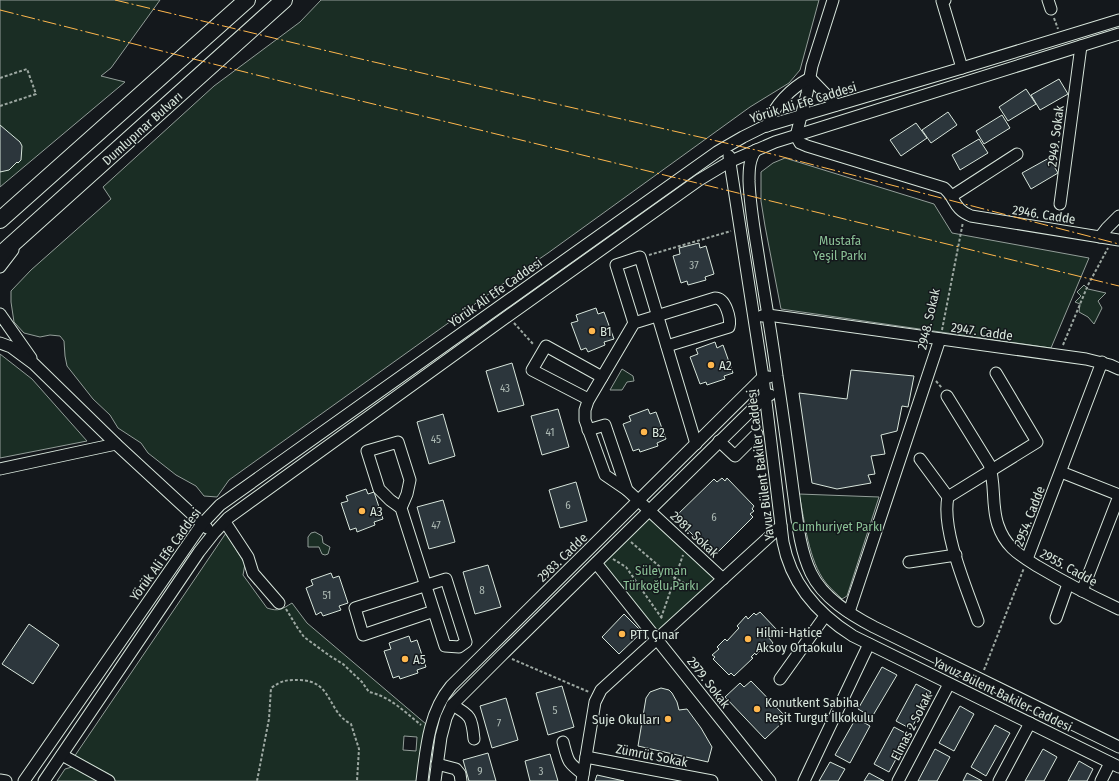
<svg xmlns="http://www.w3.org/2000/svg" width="1119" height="781" font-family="'Fira Sans Condensed',sans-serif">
	<rect width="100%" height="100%" fill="#14181c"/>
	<g fill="#1a2d24" stroke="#939e99" fill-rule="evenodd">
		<path d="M0 0H160L111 68 101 76 125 82 0 187Z"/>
		<path d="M321 0H819L800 70 789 83 750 107 548 253 507 281 229 480 217 497 204 496 196 486 176 475 148 453 141 443 118 428 110 415 93 399 67 366 65 356 64 341 60 336 50 335 40 337 24 333 14 322 11 302V291L31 270 111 199 103 187 214 86 300 22Z"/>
		<path d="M785 158 934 204 952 233 1089 258 1051 348 781 309 765 226 761 201V172L773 163Z"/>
		<path d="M1084 285 1088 289 1106 293 1098 301 1102 308 1094 324 1088 317 1079 312 1080 304 1075 302 1081 296 1077 292Z"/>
		<path d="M0 354 32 379 87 441 0 458Z"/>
		<path d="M622 369 633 376 634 381 627 382 622 390H610Z"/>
		<path d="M799 494 879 497 847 596 842 599C837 594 831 589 826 583 808 560 805 522 799 494Z"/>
		<path d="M649 511 723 579 657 638 596 563Z"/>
		<path d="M315 532 322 536 323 543 330 547 328 554 325 555 322 554 319 547H308V537L311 533Z"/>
		<path d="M226 533 245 564 243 575 267 608C279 612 282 609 292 603L307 623 426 724 418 781H115L75 760 74 757ZM404 736 417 737 416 751 403 750Z"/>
		<path d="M72 767 79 769 103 781H57L65 769Z"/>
	</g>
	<g fill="#2c363c" stroke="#d8e6dc">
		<path d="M1059 79 1068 94 1040 110 1031 95Z"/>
		<path d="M1026 89 1036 104 1008 121 999 107Z"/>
		<path d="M948 112 957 125 931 143 922 130Z"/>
		<path d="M1002 115 1010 128 984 144 976 131Z"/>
		<path d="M916 123 927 138 901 156 890 140Z"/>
		<path d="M0 125 20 142 22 146 21 160 18 163 17 162 9 170 0 172Z"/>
		<path d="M979 139 988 153 960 170 952 155Z"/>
		<path d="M1049 158 1058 173 1031 189 1022 173Z"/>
		<path d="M699 243 700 248 706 246 714 274 705 277 706 280 688 285 687 281 681 283 673 256 680 254 679 248Z"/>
		<path d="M596 308 598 314 604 312 614 339 604 342 605 345 588 352 586 348 581 350 571 323 578 321 576 315Z"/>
		<path d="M715 342 717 348 723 345 733 373 724 376 725 379 707 385 706 382 700 384 690 357 698 354 696 349Z"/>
		<path d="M512 363 524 405 498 412 486 371Z"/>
		<path d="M851 370 914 376 908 407 902 406 897 431 881 435 885 454 871 456 875 474 868 475 871 483 837 489 812 483 799 393 847 399Z"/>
		<path d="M558 409 569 447 542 455 531 416Z"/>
		<path d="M648 409 650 414 656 412 666 439 657 443 658 446 640 452 639 449 633 451 623 424 631 421 629 416Z"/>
		<path d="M443 414 455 456 429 464 417 422Z"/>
		<path d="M722 478 725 481 727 478 754 506 752 509 754 511 750 514 753 517 714 556 675 517 714 479 717 482Z"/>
		<path d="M576 482 587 521 560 528 549 490Z"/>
		<path d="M366 489 368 494 374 492 383 519 374 522 375 525 357 532 356 528 350 530 341 503 348 501 346 496Z"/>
		<path d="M443 500 455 542 429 549 417 507Z"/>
		<path d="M488 565 501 607 475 614 463 572Z"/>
		<path d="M331 573 333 578 339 576 348 603 339 606 341 610 323 616 321 612 316 615 306 588 313 585 311 580Z"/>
		<path d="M760 612 777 630 769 638 773 643 763 653 761 650 756 655 755 653 751 657 753 658 734 676 731 673 729 675 713 659 715 657 712 655 719 649 717 647 725 639 727 641 739 628 737 626 746 616 748 619 754 613 756 615Z"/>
		<path d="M624 614 642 632 619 654 602 637Z"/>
		<path d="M29 624 59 645 33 684 2 664Z"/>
		<path d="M409 636 411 642 417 640 426 667 417 670 418 673 400 679 399 676 393 678 384 651 391 649 389 643Z"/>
		<path d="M882 667 897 675 872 717 858 709Z"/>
		<path d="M751 681 787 718 765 739 725 697 740 683 744 687Z"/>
		<path d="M916 684 931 692 911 729 896 721Z"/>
		<path d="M562 686 574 727 548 735 536 693Z"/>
		<path d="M661 688 669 690 672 693 677 702 679 710 687 709 701 728 712 747 708 762 638 746 646 698 650 692Z"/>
		<path d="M506 698 518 740 492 748 480 706Z"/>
		<path d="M960 706 974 714 954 751 939 743Z"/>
		<path d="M856 718 870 726 850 763 835 755Z"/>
		<path d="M995 725 1010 733 986 776 971 767Z"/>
		<path d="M894 727 909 735 889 772 874 764Z"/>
		<path d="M935 749 950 757 937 781H918Z"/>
		<path d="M1043 749 1057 757 1044 781H1025Z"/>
		<path d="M488 753 496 781H469L463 760Z"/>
		<path d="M550 754 558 781H530L525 761Z"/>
		<path d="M1079 761 1093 769 1087 781H1068Z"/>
		<path d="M830 762 845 769 838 781H819Z"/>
		<path d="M869 773 884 781H864Z"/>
		<path d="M967 773 982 781H963Z"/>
		<path d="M597 775 624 781H595Z"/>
	</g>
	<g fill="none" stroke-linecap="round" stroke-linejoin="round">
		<g stroke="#d8e6dc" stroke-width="13">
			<g id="minor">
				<path d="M833 0 812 66 807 93 796 136 800 143 807 146 944 188C956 198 953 209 971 216L1119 240"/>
				<path d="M945 0 942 1 962 68"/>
				<path d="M1048 0 1051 9"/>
				<path d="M767 126C774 105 791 88 810 78L836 105"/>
				<path d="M756 150C749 159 749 171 749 181 750 208 755 234 759 260 765 298 772 337 777 376 783 414 788 452 793 490 797 518 799 548 811 573 823 598 851 615 874 627L1119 747"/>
				<path d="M729 156 763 377 783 542C791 584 818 614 853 636L1119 767"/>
				<path d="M952 196 1017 154"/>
				<path d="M1060 204 1081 46"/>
				<path d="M1100 237 1107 228 1119 216"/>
				<path d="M0 267 13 250"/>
				<path d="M0 314 31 358"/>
				<path d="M762 316 768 315 1086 359 1110 365 1119 369"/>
				<path d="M634 323 616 265 640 257 696 444"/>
				<path d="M0 343 11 347 34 364 116 444 207 528"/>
				<path d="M947 396 989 464C996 484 991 505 998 525 1001 534 1006 542 1012 548 1019 555 1029 561 1037 566 1064 582 1091 596 1119 609"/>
				<path d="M588 399 532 370 546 346 602 377"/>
				<path d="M588 430 605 425 627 490 723 579"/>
				<path d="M719 441 735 456 757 434"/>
				<path d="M920 459 948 497"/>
				<path d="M0 469 116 444"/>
				<path d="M1061 472 1119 495"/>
				<path d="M627 490 605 475 585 420V410L588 401 634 323 715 298C726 298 731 319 729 327L667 346"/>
				<path d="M401 508 407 494 410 480 398 442 367 451 379 489 390 500 401 508 445 646 459 647 466 642 446 579 355 608 363 635 434 611"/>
				<path d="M225 522 248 557 253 573 279 603"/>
				<path d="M1027 559 1102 362"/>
				<path d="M909 562 956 555"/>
				<path d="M596 563 770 781"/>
				<path d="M1082 591 1119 496"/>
				<path d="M849 612 940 339"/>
				<path d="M1056 618 1068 584"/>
				<path d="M978 621C967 589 941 530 948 497L1037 442 996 373"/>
				<path d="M780 679 825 616"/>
				<path d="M452 705C471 715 472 718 474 739"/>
				<path d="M563 742C568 761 567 762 583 774"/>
				<path d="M62 755 109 781"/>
				<path d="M586 757 712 781"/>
				<path d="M437 764 456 769 460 774 461 781"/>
				<path d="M0 780 6 781"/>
				<path d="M24 781 202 524 220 505 717 152 743 137 763 127 962 68 1119 20"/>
				<path d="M44 781 199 552 214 533 228 518 508 316 699 180 729 162 775 142 1119 34"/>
				<path d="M422 781C426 748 429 712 451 686L763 377H769"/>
				<path d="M435 781 441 737 446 718 452 705 502 655 766 396 770 395"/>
				<path d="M582 781 595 702 601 690 781 526"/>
				<path d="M804 781 869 644"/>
				<path d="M898 781 949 684"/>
				<path d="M999 781 1030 723"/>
				<path d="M1101 781 1110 763"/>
			</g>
		</g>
		<g stroke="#d8e6dc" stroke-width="18">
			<g id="highway">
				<path d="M0 220 247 0"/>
				<path d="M0 255 284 0"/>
			</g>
		</g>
		<g stroke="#9da8a2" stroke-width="2" stroke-dasharray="3 2" stroke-linecap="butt">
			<path d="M1054 18 1058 29"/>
			<path d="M0 78 27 69 36 94 0 106"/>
			<path d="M649 255 731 231"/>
			<path d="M514 323 534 345"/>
			<path d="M942 330 963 222"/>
			<path d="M1063 345 1088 285 1108 248"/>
			<path d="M936 381 942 388"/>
			<path d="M631 542 667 573 696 590"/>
			<path d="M613 559 626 567 663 620"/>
			<path d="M286 609 297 627 304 637 330 656 343 664 362 682 369 692C389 696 405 712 421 725"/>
			<path d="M661 618 683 555"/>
			<path d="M512 659 589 692"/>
			<path d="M984 670 1024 568"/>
			<path d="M257 781 269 719 271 688C283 680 285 680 300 680 333 681 327 712 351 724L359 749 357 781"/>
		</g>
		<use href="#minor" stroke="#14181c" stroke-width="11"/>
		<use href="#highway" stroke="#14181c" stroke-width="16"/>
		<g stroke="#ffb74d" stroke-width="1" stroke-dasharray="14 3 2 3" stroke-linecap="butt">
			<path d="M115 0 361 59 756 150 1119 244"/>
			<path d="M0 10 316 90 1119 286"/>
		</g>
	</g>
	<g fill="#ffb74d" stroke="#14181c" stroke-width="1.5">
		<circle cx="592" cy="331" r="4"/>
		<circle cx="711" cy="365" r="4"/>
		<circle cx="644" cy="432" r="4"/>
		<circle cx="362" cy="511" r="4"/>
		<circle cx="622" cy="634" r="4"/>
		<circle cx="748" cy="639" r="4"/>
		<circle cx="405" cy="659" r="4"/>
		<circle cx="757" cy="709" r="4"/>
		<circle cx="668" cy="719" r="4"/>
	</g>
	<g text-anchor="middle" stroke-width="3" stroke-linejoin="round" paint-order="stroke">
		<g font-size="11" fill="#adbab4">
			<text x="694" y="269">37</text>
			<text x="505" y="392">43</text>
			<text x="550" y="436">41</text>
			<text x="436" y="443">45</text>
			<text x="568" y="509">6</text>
			<text x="714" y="521">6</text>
			<text x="436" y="529">47</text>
			<text x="482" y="594">8</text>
			<text x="327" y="599">51</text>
			<text x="555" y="714">5</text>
			<text x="499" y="727">7</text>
			<text x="480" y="775">9</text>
			<text x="541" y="775">3</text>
		</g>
		<g font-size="13" fill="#d8e6dc" stroke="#14181c">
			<text transform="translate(803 102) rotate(-17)" y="5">Yörük Ali Efe Caddesi</text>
			<text transform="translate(142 128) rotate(-42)" y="5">Dumlupınar Bulvarı</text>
			<text transform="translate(1055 136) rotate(-83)" y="5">2949. Sokak</text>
			<text transform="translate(1044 214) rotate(9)" y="5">2946. Cadde</text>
			<text transform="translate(495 292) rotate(-35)" y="5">Yörük Ali Efe Caddesi</text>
			<text transform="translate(928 319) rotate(-77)" y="5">2948. Sokak</text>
			<text transform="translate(982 331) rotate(8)" y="5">2947. Cadde</text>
			<text transform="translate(760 465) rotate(-97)" y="5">Yavuz Bülent Bakiler Caddesi</text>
			<text transform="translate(1029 516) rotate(-69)" y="5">2954. Cadde</text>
			<text transform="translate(695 534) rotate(43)" y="5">2981. Sokak</text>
			<text transform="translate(165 554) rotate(-54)" y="5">Yörük Ali Efe Caddesi</text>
			<text transform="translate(562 557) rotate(-44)" y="5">2983. Cadde</text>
			<text transform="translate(1069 567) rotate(29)" y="5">2955. Cadde</text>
			<text transform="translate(709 682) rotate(52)" y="5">2979. Sokak</text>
			<text transform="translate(1003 694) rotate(26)" y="5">Yavuz Bülent Bakiler Caddesi</text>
			<text transform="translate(911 726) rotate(-63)" y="5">Elmas 2 Sokak</text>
			<text transform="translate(652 755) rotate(11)" y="5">Zümrüt Sokak</text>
		</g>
		<g font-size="13" fill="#8ac095" stroke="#14181c">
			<text x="840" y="245">Mustafa<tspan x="840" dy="15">Yeşil Parkı</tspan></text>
			<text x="837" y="531">Cumhuriyet Parkı</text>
			<text x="661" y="575">Süleyman<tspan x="661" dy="15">Türkoğlu Parkı</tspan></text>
		</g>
		<g font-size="13" fill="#d8e6dc" stroke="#14181c" text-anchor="start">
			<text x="600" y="336">B1</text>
			<text x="719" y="370">A2</text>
			<text x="652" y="437">B2</text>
			<text x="370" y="516">A3</text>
			<text x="756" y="637">Hilmi-Hatice<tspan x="756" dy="15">Aksoy Ortaokulu</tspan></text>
			<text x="630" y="639">PTT Çınar</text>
			<text x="413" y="664">A5</text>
			<text x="765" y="707">Konutkent Sabiha<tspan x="765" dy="15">Reşit Turgut İlkokulu</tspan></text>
			<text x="660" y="724" text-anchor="end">Suje Okulları</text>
		</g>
	</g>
</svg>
